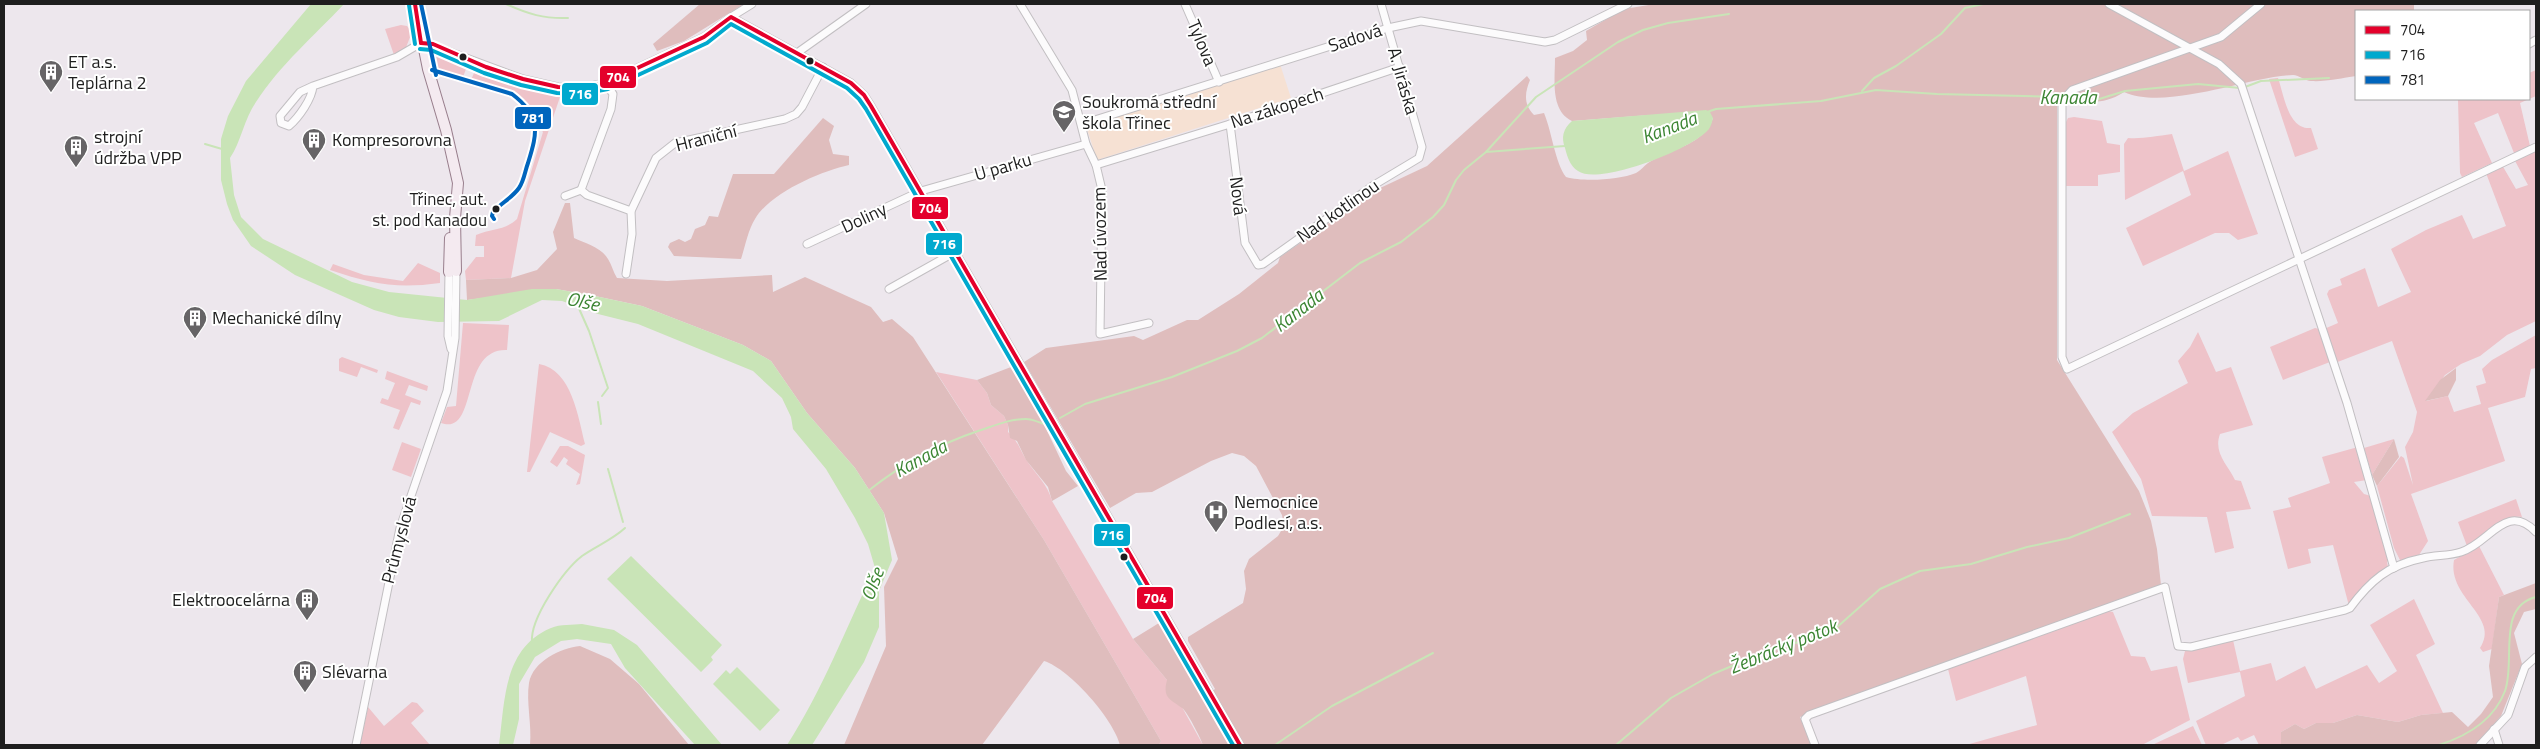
<svg xmlns="http://www.w3.org/2000/svg" width="2540" height="749" font-family="'Titillium Web',sans-serif">
	<rect width="100%" height="100%" fill="#ede7ed"/>
	<g fill="#eec3c9">
		<path d="M401 25 407 26 412 32 405 50 394 55 385 29Z"/>
		<path d="M435 55 466 69 463 77C451 73 433 72 432 58Z"/>
		<path d="M2536 70V96L2520 103 2530 146 2514 153 2498 113 2474 123 2492 163 2462 177 2460 173 2458 100 2529 99V73Z"/>
		<path d="M474 73 538 91 561 94 525 201 511 278 466 280 465 271 476 257H484V246H475L476 235C492 228 504 231 517 219L543 132C538 126 536 118 531 111 517 92 493 87 471 80Z"/>
		<path d="M2278 78C2284 95 2288 130 2311 128L2318 149 2295 157 2269 79Z"/>
		<path d="M2074 117 2102 121 2107 143 2120 145V172L2098 175V186H2066L2065 124 2068 118Z"/>
		<path d="M2172 134 2184 171 2228 151 2258 234 2238 240 2229 233H2215L2143 266 2126 228 2191 195 2183 171 2125 200 2124 144 2128 138C2143 139 2156 136 2172 134Z"/>
		<path d="M2536 149V321L2507 335 2480 356 2461 364 2445 375 2426 401 2448 396 2454 412 2481 404 2476 386 2486 383 2482 369 2492 360 2536 335V368L2531 369 2525 397 2488 408 2505 461 2411 494 2428 541 2419 555 2401 562 2394 548 2377 486 2401 456 2404 458 2413 485 2405 447 2413 432 2417 412 2392 341 2335 363 2324 329 2338 323 2327 294 2329 290 2342 285 2340 279 2365 268 2378 307 2411 292 2391 249 2426 230 2462 215 2473 239 2506 226 2486 173 2502 165 2516 189 2528 185 2514 159Z"/>
		<path d="M418 263 440 273V283C396 289 372 284 330 270L333 264 364 275 403 281Z"/>
		<path d="M463 323 509 325 507 350C459 348 479 436 441 423L447 407 456 406Z"/>
		<path d="M2315 328 2319 329 2330 362 2283 380 2270 347Z"/>
		<path d="M2198 332 2216 372 2231 367 2253 425 2220 434C2213 453 2228 465 2235 480L2241 481 2251 509 2226 512 2234 548 2215 553 2207 517 2152 516 2141 479 2112 432 2133 413 2188 383 2178 361 2190 347Z"/>
		<path d="M342 357 378 370 377 373 361 367 357 377 339 371V359Z"/>
		<path d="M539 364C572 370 578 417 585 444L581 446 550 432 530 472H527Z"/>
		<path d="M387 371 428 386 427 391 409 385 405 395 421 401 420 405 411 402 399 430 393 428 400 410 380 403 382 398 388 400 395 383 385 379Z"/>
		<path d="M936 372 977 380 987 393 991 405 1004 416 1008 425V432C1018 441 1020 450 1027 461 1037 476 1047 483 1052 501L1133 639 1167 680 1203 745H1159L1161 741 1044 540Z"/>
		<path d="M2394 439 2372 475 2364 448Z"/>
		<path d="M402 442 421 449 411 477 392 470Z"/>
		<path d="M560 446H568L585 455 580 484 576 485 580 474 566 464 568 460 564 457 557 467 550 462Z"/>
		<path d="M2358 447 2367 480 2354 482 2364 494 2371 496 2389 560 2387 562 2388 567 2367 582 2349 606 2333 545 2308 549 2311 563 2288 569 2273 511 2291 507 2288 498 2330 483 2322 457Z"/>
		<path d="M2516 499 2522 517C2500 514 2485 536 2467 546L2458 522Z"/>
		<path d="M2479 546 2504 595 2499 597 2492 649 2483 652 2480 648C2501 617 2447 598 2454 560Z"/>
		<path d="M2414 599 2435 644 2416 655 2443 713 2421 715 2398 722 2357 715 2333 723H2316L2304 729 2295 724 2281 732V745H2259L2254 735 2241 741 2238 737 2221 745H2206L2205 743 2196 721 2245 696 2240 672 2188 683 2183 659 2185 651 2233 640 2240 671 2271 663 2276 681 2305 666 2316 689 2367 665 2379 683 2397 671 2370 625Z"/>
		<path d="M2108 611 2113 612 2131 656 2145 657 2151 671 2177 666 2190 720 2142 745H1966L2037 725 2026 676 1956 701 1948 669Z"/>
		<path d="M412 702 417 703 424 711 411 723 430 745H360L368 707 384 726Z"/>
		<path d="M2193 726 2202 745H2152Z"/>
	</g>
	<g fill="#dfbdbd">
		<path d="M700 4H744L684 41 657 51 653 44Z"/>
		<path d="M1655 4H2414V11H2356V76C2342 78 2325 82 2311 81 2305 81 2299 75 2293 75 2247 77 2167 111 2124 92 2096 110 2084 96 2057 103V360L2139 491 2151 521 2157 549 2161 585 1800 717 1811 745H1203C1201 739 1187 711 1182 708 1171 699 1162 699 1167 680L1133 639 1159 623 1176 646 1205 696 1215 689 1188 641V637L1243 603 1246 589 1244 571 1249 559 1278 536 1284 526 1282 515 1256 466 1244 456 1232 453 1211 461 1152 492 1136 493 1110 508 1024 362 1046 348 1134 336 1143 340 1187 320H1198L1239 294 1278 263 1280 257 1378 189 1427 166 1527 76 1530 80C1525 92 1523 104 1534 115L1544 113C1552 132 1555 163 1566 177 1583 182 1619 180 1636 173 1640 171 1644 166 1648 163 1669 149 1705 145 1713 118L1650 115 1572 121C1550 110 1555 80 1555 58L1573 51 1587 40 1586 31 1624 9Z"/>
		<path d="M823 118 834 126 829 140 833 154 849 156V165C821 171 770 193 755 219 748 230 745 247 741 259L674 256 668 247 670 243 679 239 685 242 691 239 695 229 705 225 709 216 718 217 733 174H774Z"/>
		<path d="M565 203H570L574 238C585 243 602 248 608 259 612 265 613 272 617 278L667 281 772 275 773 292 805 277 871 307 883 322 892 319 913 337 1044 540 1161 741 1159 745H1120C1114 720 1070 669 1044 661L982 745H844L886 646 884 587 898 559 884 513 855 468 807 413 771 361 743 345 642 306 595 296 556 289 467 300 466 280 511 278 537 270 557 249 553 232Z"/>
		<path d="M1011 367 1041 418 1066 471 1078 486 1052 501 1048 487 1026 460 1017 441 1010 438 1008 425 1004 416 991 405 987 393 977 380Z"/>
		<path d="M2456 368V380L2448 396 2425 401 2440 380Z"/>
		<path d="M2394 439 2399 457 2377 486 2372 475Z"/>
		<path d="M2536 583V609L2524 612 2514 633 2522 664 2501 716 2476 745H2281V732L2295 724 2304 729 2316 723H2333L2357 715 2398 722 2421 715 2452 712 2468 727 2481 714 2493 697 2489 666 2499 597Z"/>
		<path d="M580 646 610 659 639 684 689 745H530C532 725 526 702 529 683 533 661 561 648 580 646Z"/>
	</g>
	<path fill="#f6e1d3" d="M1280 64 1291 98 1097 160 1086 126Z"/>
	<g fill="#c9e4b7">
		<path d="M311 4H344C314 36 280 65 256 102 244 119 241 142 230 158L234 195 241 217 263 239 352 282 389 292 467 300 532 289H556L595 296 642 306 743 345 771 361 807 413 855 468 884 513 892 560 879 591V627L864 662 812 745H787C823 689 846 628 875 568L868 544 855 518 826 469 793 429 791 417 782 398 753 371 638 324 598 314 562 301 542 300 499 321 438 322 399 317 374 310 295 275 251 246 233 220 227 204 221 180V139L228 116 246 81Z"/>
		<path d="M1706 110 1710 112 1713 118C1712 122 1711 126 1709 129 1693 149 1599 186 1578 171 1570 166 1567 156 1565 148 1561 137 1563 129 1572 121Z"/>
		<path d="M631 556 722 645 711 657 713 660 701 672 607 579Z"/>
		<path d="M582 624 614 630 637 645 722 745H695L625 668 611 644 577 639 561 641 535 657 519 684V719L513 745H499C505 701 503 648 551 628 560 624 573 625 582 624Z"/>
		<path d="M737 667 780 710 760 731 713 684 726 670 730 674Z"/>
	</g>
	<g fill="none" stroke-linecap="round" stroke-linejoin="round">
		<g stroke="#c9e4b7" stroke-width="2">
			<path d="M506 4C528 14 544 19 568 18"/>
			<path d="M2245 87 2261 81 2329 78"/>
			<path d="M1862 91 1874 78 1896 66 1941 34 1965 8 1983 4"/>
			<path d="M2070 97 2096 100 2125 91 2198 84 2240 88"/>
			<path d="M1707 112 1716 109 1821 101 1876 90 1937 94 2062 97"/>
			<path d="M205 144 222 149"/>
			<path d="M1486 152 1536 97 1618 42 1643 30 1668 23 1729 14"/>
			<path d="M577 304 589 331 608 388 602 396"/>
			<path d="M598 402 601 424"/>
			<path d="M1060 418 1085 404 1172 377 1237 351 1262 338 1360 263 1401 242 1433 217 1444 205 1456 180 1464 170 1486 152 1565 146"/>
			<path d="M608 469 623 522"/>
			<path d="M868 491C903 463 939 444 981 430 996 425 1010 419 1026 419 1032 419 1038 422 1044 424"/>
			<path d="M532 642C530 618 564 570 582 556 596 546 612 540 625 528"/>
			<path d="M1275 745 1332 706 1433 653"/>
			<path d="M1616 745 1671 698 1713 674 1765 652 1812 638 1836 628 1880 589 1920 571 1971 564 2027 547 2069 538 2130 514"/>
			<path d="M2377 745H2379"/>
			<path d="M2439 745C2467 736 2494 720 2505 691 2516 660 2496 607 2536 597"/>
		</g>
		<g stroke="#c2bfc2" stroke-width="9">
			<g id="street">
				<path d="M1020 4 1072 90 1086 144 1096 165 1102 190 1100 334 1149 323"/>
				<path d="M1185 4 1219 82"/>
				<path d="M2109 4 2219 64 2241 84 2347 403 2394 568"/>
				<path d="M2261 4 2221 37 2072 90 2062 101V357L2067 369 2536 147"/>
				<path d="M731 17 752 4"/>
				<path d="M2529 44 2536 40"/>
				<path d="M797 53 866 4"/>
				<path d="M605 83 613 94 611 109 581 190 587 195 631 211"/>
				<path d="M313 86C312 99 299 117 289 126L281 123 280 116 300 92 313 86 397 57 421 43H426L523 79 558 87 582 88 605 83 704 37 731 17 851 83 864 95 871 106 1240 745"/>
				<path d="M1082 124 1388 28 1421 21 1545 42 1555 40 1628 4"/>
				<path d="M1230 124 1245 243 1258 265 1263 264 1374 185 1419 158 1422 147 1381 4"/>
				<path d="M1096 165 1230 124 1400 67"/>
				<path d="M565 196 581 190"/>
				<path d="M807 244 921 191 1086 144"/>
				<path d="M449 272 448 336 451 349"/>
				<path d="M626 274 632 234 631 211 656 158 675 143 785 119 796 114 802 107 823 67"/>
				<path d="M889 289 955 252"/>
				<path d="M2494 729 2499 745"/>
				<path d="M356 745 400 528 447 391 455 338 456 271"/>
				<path d="M1815 745 1805 719 1809 715 2165 587 2178 646 2191 647 2345 610 2350 608C2370 581 2388 565 2423 558 2436 555 2449 556 2461 552 2490 543 2506 501 2536 532"/>
				<path d="M2480 745 2508 715 2525 667 2536 657"/>
			</g>
		</g>
		<g stroke="#987e8c" stroke-width="12">
			<g id="secondary">
				<path d="M415 4 428 69 446 130 458 183 455 218 456 271"/>
				<path d="M449 272 450 238"/>
			</g>
		</g>
		<use href="#street" stroke="#fcfbfc" stroke-width="7"/>
		<use href="#secondary" stroke="#f4eaf0" stroke-width="10"/>
		<g stroke="#fff" stroke-width="8">
			<g id="bus-1">
				<path d="M415 4 421 43"/>
				<path d="M421 43 433 44 486 67 523 79 558 87 582 88 605 83 704 37 731 17 851 83 864 95 871 106 1240 745"/>
			</g>
		</g>
		<g stroke="#fff" stroke-width="8">
			<g id="bus-2">
				<path d="M409 5 415 44"/>
				<path d="M420 49 431 50 484 73 521 85 557 93 582 94 608 89 707 43 731 24 847 88 859 99 866 109 1233 745"/>
			</g>
		</g>
		<g stroke="#fff" stroke-width="8">
			<g id="bus-3">
				<path d="M421 4 436 75"/>
				<path d="M432 70 512 94C541 116 538 131 528 163 525 171 524 181 519 188 512 198 501 203 493 212L492 216 494 219"/>
			</g>
		</g>
		<use href="#bus-1" stroke="#e4002b" stroke-width="4"/>
		<use href="#bus-2" stroke="#00a9ce" stroke-width="4"/>
		<use href="#bus-3" stroke="#0065bd" stroke-width="4"/>
	</g>
	<defs>
		<g id="building-pin" transform="scale(1.25)"><path d="M0 17L-7.5 6A9.5 9.5 0 1 1 7.5 6Z" fill="#666466" stroke="#fff"/><path d="M-4-6H4V6H1V3H-1V6H-4ZM-2.5-4.3h1.7v1.8h-1.7ZM.8-4.3h1.7v1.8H.8ZM-2.5-1h1.7V.8h-1.7ZM.8-1h1.7V.8H.8Z" fill="#fff"/></g>
		<g id="university-pin" transform="scale(1.25)"><path d="M0 17L-7.5 6A9.5 9.5 0 1 1 7.5 6Z" fill="#666466" stroke="#fff"/><path d="M0-5L7-2L0 1L-7-2ZM-4 1L0 2.5L4 1V4Q0 6-4 4Z" fill="#fff"/></g>
		<g id="hospital-pin" transform="scale(1.25)"><path d="M0 17L-7.5 6A9.5 9.5 0 1 1 7.5 6Z" fill="#666466" stroke="#fff"/><path d="M-5-5h3v3.5h4V-5h3V5h-3V1.5h-4V5h-3Z" fill="#fff"/></g>
	</defs>
	<g fill-rule="evenodd">
		<use href="#building-pin" x="51" y="72"/>
		<use href="#university-pin" x="1064" y="112"/>
		<use href="#building-pin" x="314" y="140"/>
		<use href="#building-pin" x="76" y="147"/>
		<use href="#building-pin" x="195" y="318"/>
		<use href="#hospital-pin" x="1216" y="512"/>
		<use href="#building-pin" x="307" y="600"/>
		<use href="#building-pin" x="305" y="672"/>
	</g>
	<g fill="#1e1e1e" stroke="#fff" stroke-width="2">
		<circle cx="463" cy="57" r="4.5"/>
		<circle cx="810" cy="61" r="4.5"/>
		<circle cx="496" cy="209" r="4.5"/>
		<circle cx="1124" cy="557" r="4.5"/>
	</g>
	<g text-anchor="middle" stroke-width="4" stroke-linejoin="round" paint-order="stroke">
		<g font-size="17" fill="#1e1e1e" stroke="#fff" text-anchor="end">
			<text x="487" y="205">Třinec, aut.<tspan x="487" dy="21">st. pod Kanadou</tspan></text>
		</g>
		<g font-size="18" fill="#1e1e1e" stroke="#fff">
			<text transform="translate(1355 38) rotate(-18)" y="6">Sadová</text>
			<text transform="translate(1202 43) rotate(67)" y="6">Tylova</text>
			<text transform="translate(1403 81) rotate(74)" y="6">A. Jiráska</text>
			<text transform="translate(1277 108) rotate(-18)" y="6">Na zákopech</text>
			<text transform="translate(706 138) rotate(-14)" y="6">Hraniční</text>
			<text transform="translate(1003 167) rotate(-16)" y="6">U parku</text>
			<text transform="translate(1238 196) rotate(83)" y="6">Nová</text>
			<text transform="translate(1338 211) rotate(-35)" y="6">Nad kotlinou</text>
			<text transform="translate(864 218) rotate(-25)" y="6">Doliny</text>
			<text transform="translate(1100 234) rotate(-91)" y="6">Nad úvozem</text>
			<text transform="translate(399 540) rotate(-75)" y="6">Průmyslová</text>
		</g>
		<g font-size="18" fill="#1e1e1e" stroke="#fff" text-anchor="start">
			<text x="68" y="68">ET a.s.<tspan x="68" dy="21">Teplárna 2</tspan></text>
			<text x="1082" y="108">Soukromá střední<tspan x="1082" dy="21">škola Třinec</tspan></text>
			<text x="94" y="143">strojní<tspan x="94" dy="21">údržba VPP</tspan></text>
			<text x="332" y="146">Kompresorovna</text>
			<text x="212" y="324">Mechanické dílny</text>
			<text x="1234" y="508">Nemocnice<tspan x="1234" dy="21">Podlesí, a.s.</tspan></text>
			<text x="290" y="606" text-anchor="end">Elektroocelárna</text>
			<text x="322" y="678">Slévarna</text>
		</g>
		<g font-size="19" font-style="italic" fill="#3c8533" stroke="#fff">
			<text x="2068" y="104">Kanada</text>
			<text transform="translate(1669 127) rotate(-21)" y="7">Kanada</text>
			<text transform="translate(583 301) rotate(12)" y="7">Olše</text>
			<text transform="translate(1298 310) rotate(-38)" y="7">Kanada</text>
			<text transform="translate(920 458) rotate(-29)" y="7">Kanada</text>
			<text transform="translate(872 584) rotate(-69)" y="7">Olše</text>
			<text transform="translate(1783 646) rotate(-22)" y="7">Žebrácký potok</text>
		</g>
	</g>
	<g stroke="#fff" stroke-width="2">
		<rect x="599" y="65" width="38" height="24" rx="5" fill="#e4002b"/>
		<rect x="561" y="82" width="38" height="24" rx="5" fill="#00a9ce"/>
		<rect x="514" y="106" width="38" height="24" rx="5" fill="#0065bd"/>
		<rect x="911" y="196" width="38" height="24" rx="5" fill="#e4002b"/>
		<rect x="925" y="232" width="38" height="24" rx="5" fill="#00a9ce"/>
		<rect x="1093" y="523" width="38" height="24" rx="5" fill="#00a9ce"/>
		<rect x="1136" y="586" width="38" height="24" rx="5" fill="#e4002b"/>
	</g>
	<g font-size="14" text-anchor="middle" font-weight="bold" fill="#fff">
		<text x="618" y="82">704</text>
		<text x="580" y="99">716</text>
		<text x="533" y="123">781</text>
		<text x="930" y="213">704</text>
		<text x="944" y="249">716</text>
		<text x="1112" y="540">716</text>
		<text x="1155" y="603">704</text>
	</g>
	<rect width="2540" height="749" fill="none" stroke="#1e1e1e" stroke-width="10"/>
	<rect x="2355" y="10" width="175" height="90" fill="#ffffff" stroke="#a5a5a5"/>
	<rect x="2365" y="26" width="25" height="8" fill="#e4002b" stroke="#a5a5a5"/>
	<text x="2400" y="35" font-size="15" fill="#1e1e1e">704</text>
	<rect x="2365" y="51" width="25" height="8" fill="#00a9ce" stroke="#a5a5a5"/>
	<text x="2400" y="60" font-size="15" fill="#1e1e1e">716</text>
	<rect x="2365" y="76" width="25" height="8" fill="#0065bd" stroke="#a5a5a5"/>
	<text x="2400" y="85" font-size="15" fill="#1e1e1e">781</text>
</svg>
